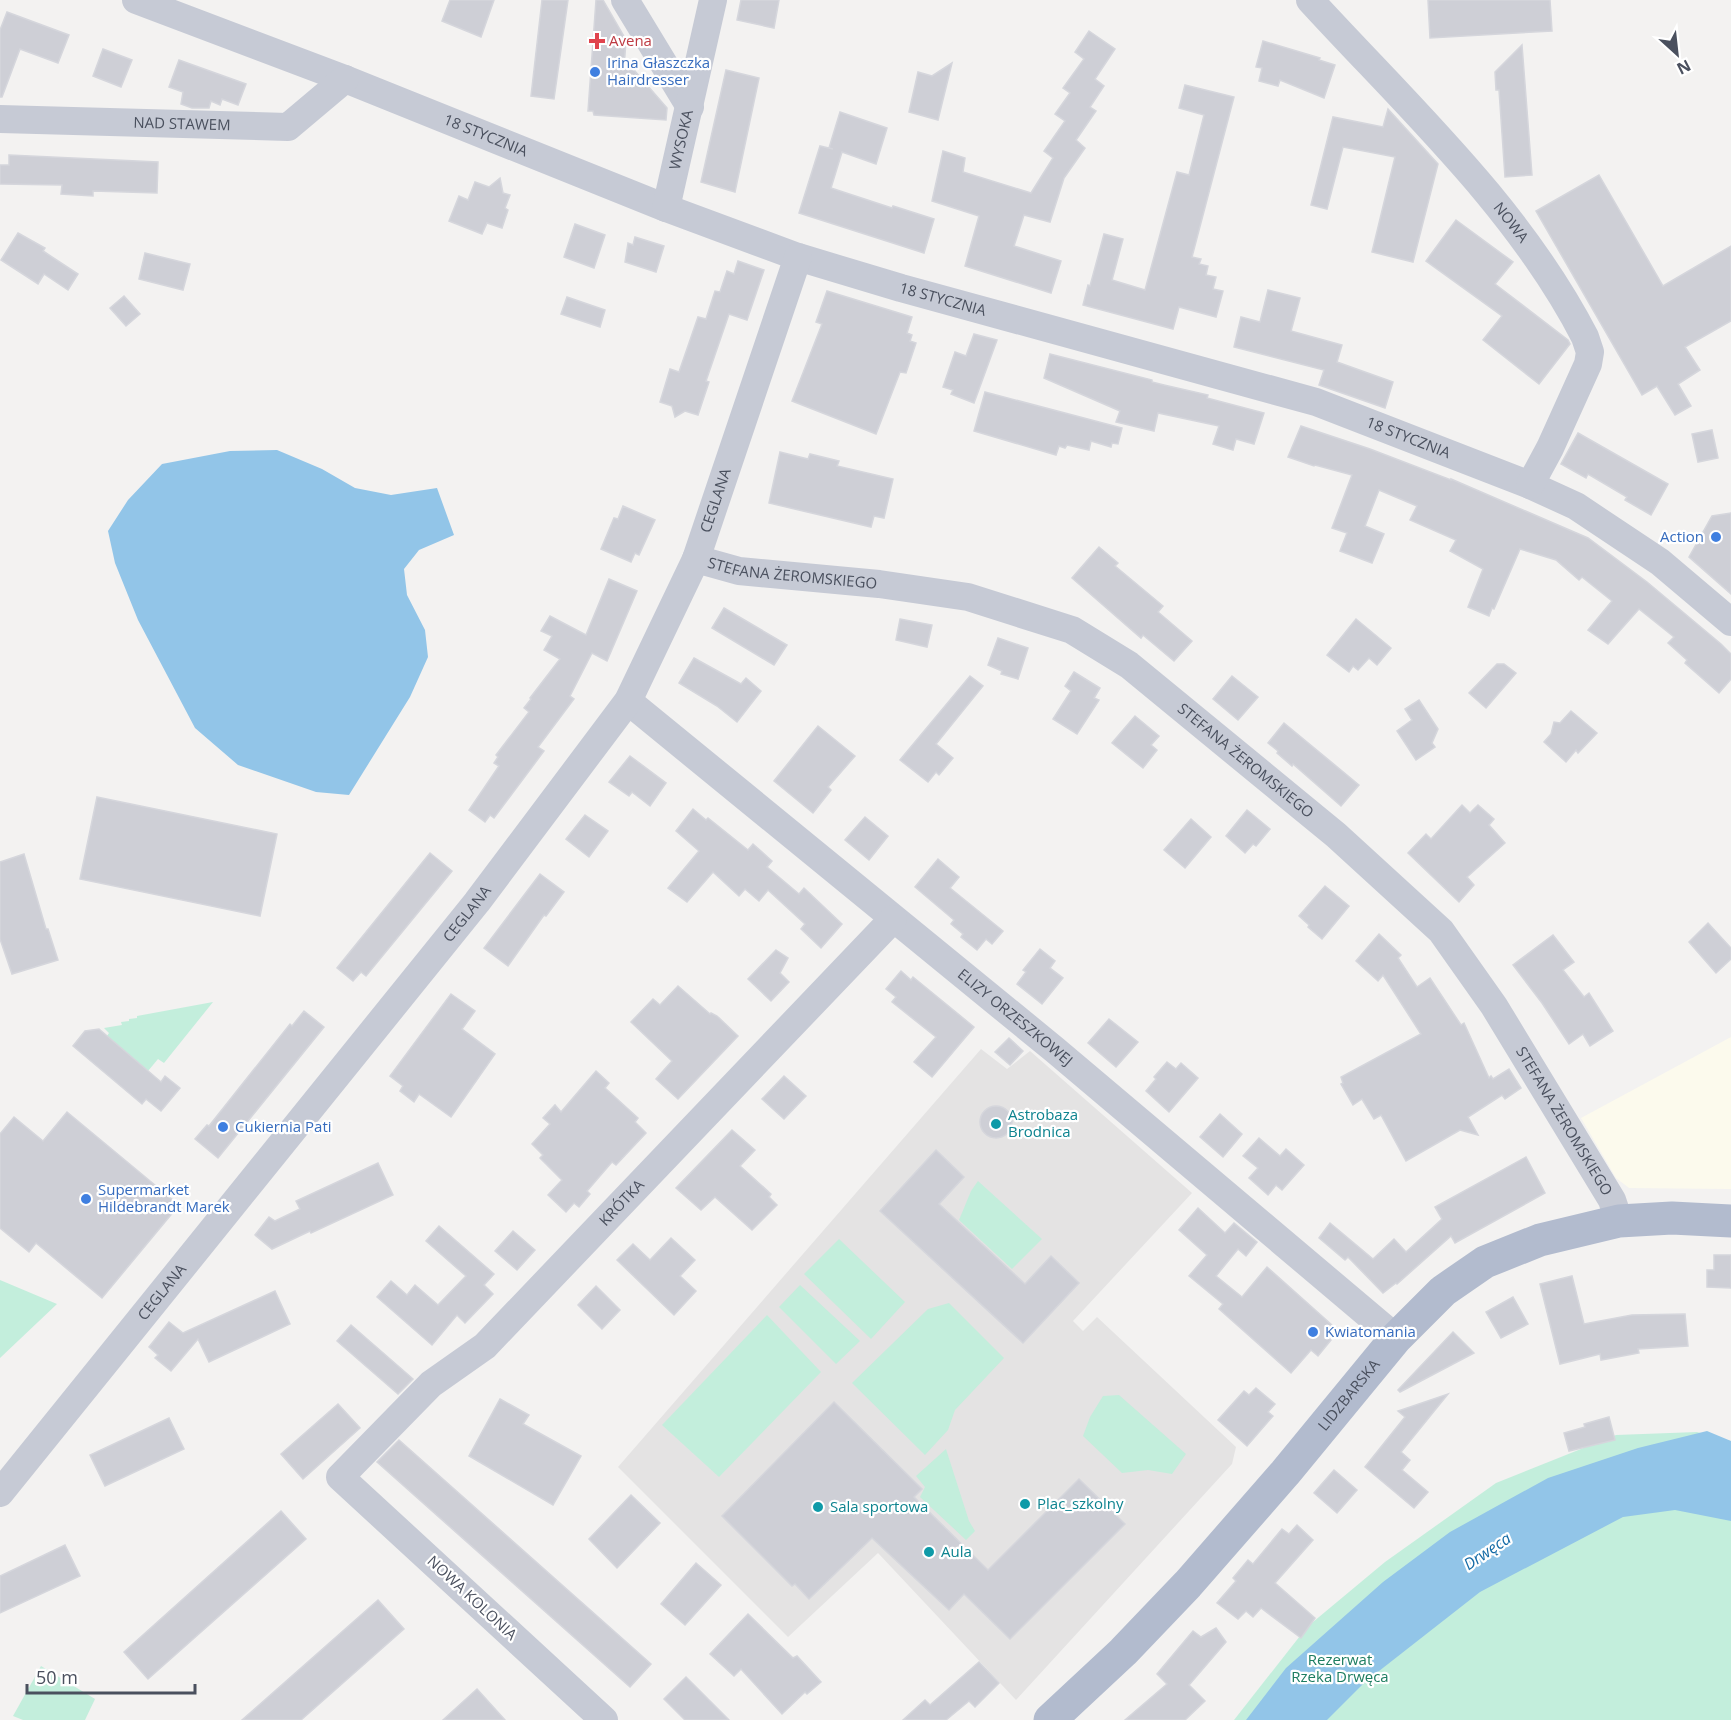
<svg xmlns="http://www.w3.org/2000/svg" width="1731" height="1720" font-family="'Open Sans',sans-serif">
	<rect width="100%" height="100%" fill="#f3f2f1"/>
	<path fill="#fcfaed" d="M1731 1037V1189L1629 1188 1616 1178 1581 1118Z"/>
	<path fill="#e4e3e3" d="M981 1049 1007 1069 1030 1051 1192 1193 1073 1321 1083 1331 1097 1317 1236 1447 1232 1464 1016 1700 878 1553 788 1637 618 1467Z"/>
	<g fill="#c3eedc">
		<path d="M213 1002 164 1063 158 1059 148 1071 107 1036 109 1033 104 1028 122 1025 121 1022 129 1021V1019L137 1018V1016Z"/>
		<path d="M978 1181 1042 1239 1012 1269 959 1220 971 1191Z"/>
		<path d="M839 1239 905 1302 871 1339 804 1274Z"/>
		<path d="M0 1280 57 1304 0 1358Z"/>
		<path d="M800 1285 860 1341 836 1364 779 1307Z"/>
		<path d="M949 1303 1004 1358 955 1410 948 1430 925 1455 852 1383 928 1309Z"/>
		<path d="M767 1315 821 1372 719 1477 662 1425Z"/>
		<path d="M1119 1395 1186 1454 1172 1474 1148 1470 1122 1473 1083 1436 1090 1417 1103 1396Z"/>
		<path d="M1697 1432 1731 1441V1720H1234L1307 1627 1385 1562 1496 1483 1616 1435Z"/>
		<path d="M946 1449 969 1521 975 1531 966 1540 920 1497 925 1487 916 1476Z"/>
		<path d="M41 1666 95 1699 85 1720H23L13 1716Z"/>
	</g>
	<g fill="#92c5e8">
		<path d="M277 450 322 469 355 488 391 495 437 488 454 535 419 550 404 569 407 595 425 630 428 657 410 697 349 795 316 792 238 765 195 728 138 620 115 563 108 531 128 500 162 464 230 451Z"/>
		<path d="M1707 1431 1731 1441V1521L1675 1510 1623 1517 1480 1592 1365 1682 1327 1720H1246L1286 1668 1383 1582 1450 1532 1548 1478 1638 1448Z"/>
	</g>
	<g fill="#cecfd6" stroke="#d5d6dc" stroke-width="1.5">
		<path d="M450 0H494L481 37 442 21Z"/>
		<path d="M542 0H568L554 99 531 96Z"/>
		<path d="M596 0H603L626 40 624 69 634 70 667 108 666 120 594 115 593 111H588Z"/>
		<path d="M741 0H779L774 28 737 20Z"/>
		<path d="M1428 0H1550L1552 31 1430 38Z"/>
		<path d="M7 12 69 35 58 63 20 49 2 97H0V30Z"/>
		<path d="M1089 31 1115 49 1095 79 1104 86 1090 107 1096 111 1076 140 1085 148 1064 178 1050 222 1024 215 1014 246 1061 261 1051 293 965 266 979 216 932 201 943 151 965 158 963 172 1031 193 1053 158 1044 151 1065 121 1055 114 1070 93 1063 88 1084 59 1075 52Z"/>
		<path d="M1263 41 1320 58 1319 60 1335 65 1324 98 1280 80 1278 86 1259 81 1262 68 1256 67Z"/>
		<path d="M1522 45 1532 175 1505 177 1499 90H1496L1495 72Z"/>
		<path d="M103 49 132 60 121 87 93 76Z"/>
		<path d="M179 60 246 84 238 105 222 99 220 105 211 101 209 108H192L181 104 183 92 169 87Z"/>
		<path d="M952 63 938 120 909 112 918 72 932 76Z"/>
		<path d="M726 70 759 78 735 192 701 182Z"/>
		<path d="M1185 85 1234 97 1192 257 1201 259 1199 264 1208 266 1206 275 1216 277 1213 289 1223 291 1216 317 1179 307 1173 329 1083 305 1088 285 1090 286 1104 234 1123 239 1112 280 1145 290 1177 172 1189 175 1204 115 1179 108Z"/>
		<path d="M1388 109 1438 164 1413 262 1372 252 1395 157 1343 147 1327 209 1311 205 1333 117 1383 127Z"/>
		<path d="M840 112 887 128 876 164 842 152 831 188 892 208 893 206 934 219 924 253 799 213 820 146 833 149 829 148Z"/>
		<path d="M9 155 158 162 157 193 93 191V196L61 194 62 185 0 184V165H9Z"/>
		<path d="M1599 175 1663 286 1731 246V321L1685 347 1700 370 1678 384 1691 406 1675 415 1657 386 1642 395 1536 211Z"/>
		<path d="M500 178 503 193 510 195 505 208 508 210 502 228 487 223 482 234 449 221 459 196 468 200 475 182 489 187Z"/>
		<path d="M1456 220 1513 262 1495 284 1568 340 1570 344 1539 384 1483 340 1502 316 1426 261Z"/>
		<path d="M575 224 605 235 594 268 564 257Z"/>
		<path d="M18 233 45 248 43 251 78 274 68 290 44 274 38 284 1 260Z"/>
		<path d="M635 237 664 246 656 272 625 262 628 243 633 245Z"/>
		<path d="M145 253 190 264 183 290 139 279Z"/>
		<path d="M738 261 764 270 747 320 729 314 706 381 709 382 698 415 685 411 675 417 672 406 660 402 670 369 679 372 698 317 706 319 715 291 720 292 727 271 734 274Z"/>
		<path d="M1268 290 1300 298 1291 331 1342 345 1337 362 1393 382 1385 408 1319 385 1324 370 1234 347 1241 317 1260 322Z"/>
		<path d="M827 291 912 317 907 333 912 335 910 341 916 343 906 373 900 372 876 434 792 401 822 324 816 322Z"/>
		<path d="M124 296 140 314 126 326 110 308Z"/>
		<path d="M567 297 605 310 600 327 561 314Z"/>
		<path d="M974 334 997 340 974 403 951 394 953 390 943 387 955 352 966 356Z"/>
		<path d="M1050 354 1152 380V382L1164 385 1208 395 1207 398 1264 413 1254 444 1236 439 1233 450 1213 444 1219 426 1158 413 1154 431 1116 422 1120 411 1044 378Z"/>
		<path d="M985 392 1122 428 1118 444 1112 443 1111 447 1091 441 1089 450 1067 445 1065 448 1059 446 1056 455 974 431Z"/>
		<path d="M1301 426 1370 449 1451 480V479L1588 538 1647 582 1721 644 1731 654V679L1719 693 1685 663 1687 660 1668 643 1674 637 1639 609 1608 644 1588 630 1612 601 1582 577 1579 580 1556 560 1520 549 1494 609 1492 608 1489 616 1468 607 1483 569 1450 551 1456 540 1410 520 1417 506 1379 490 1365 526 1384 534 1372 563 1340 551 1347 533 1332 528 1352 475 1315 465 1314 466 1288 457Z"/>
		<path d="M1712 430 1718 458 1698 462 1692 434Z"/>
		<path d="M1578 433 1668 484 1651 515 1625 500 1627 497 1588 474 1586 478 1561 464Z"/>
		<path d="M780 452 808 459 810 454 839 461 837 466 893 479 884 518 874 516 871 527 769 503Z"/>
		<path d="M623 506 655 520 639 555 635 553 631 562 601 549 614 518 618 519Z"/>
		<path d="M1731 513V594L1689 557 1712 516Z"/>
		<path d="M1099 547 1118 563 1115 566 1163 606 1158 612 1192 641 1174 661 1143 635 1141 638 1072 578Z"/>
		<path d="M609 579 637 591 607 661 592 653 570 696 574 699 538 747 544 751 494 818 490 815 485 822 469 810 499 766 494 763 498 757 496 755 529 712 524 708 531 699 530 698 560 659 544 650 552 636 541 631 550 616 586 635Z"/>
		<path d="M724 608 787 645 774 665 712 628Z"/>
		<path d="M900 619 932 625 927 647 896 640Z"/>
		<path d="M1356 619 1391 648 1377 665 1369 658 1358 670 1353 666 1349 672 1327 655Z"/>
		<path d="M998 638 1028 648 1018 679 1001 674 1002 671 988 665Z"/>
		<path d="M694 658 741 684 746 678 761 691 737 722 717 706 679 683Z"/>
		<path d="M1497 664H1504L1516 673 1486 708 1469 693Z"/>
		<path d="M1074 672 1100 688 1094 698 1099 700 1077 734 1053 719 1071 691 1065 686Z"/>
		<path d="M970 676 983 686 936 744 953 758 939 775 936 772 928 782 900 760Z"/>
		<path d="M1232 676 1258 697 1238 720 1213 699Z"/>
		<path d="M1419 700 1438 729 1432 743 1435 747 1416 760 1397 731 1412 720 1405 709Z"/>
		<path d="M1571 711 1597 733 1578 753 1576 750 1566 762 1544 742 1551 734 1554 722 1560 723Z"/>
		<path d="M1135 716 1159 736 1151 745 1157 750 1143 768 1112 743Z"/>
		<path d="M1284 723 1359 785 1341 806 1293 764 1292 766 1277 753 1278 751 1268 743Z"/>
		<path d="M818 726 855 756 828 787 831 790 813 813 774 781Z"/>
		<path d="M630 756 666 783 650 806 632 792 629 796 609 782Z"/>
		<path d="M97 797 277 834 260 916 80 879Z"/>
		<path d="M1462 805 1470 813 1478 805 1494 819 1489 825 1505 843 1467 877 1474 885 1459 902 1408 853 1426 834 1431 839Z"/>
		<path d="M693 809 706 820 708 818 748 850 753 844 772 861 767 867 799 894 804 888 842 924 821 948 801 929 805 924 768 890 759 901 745 889 739 896 713 872 687 902 668 888 699 851 676 831Z"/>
		<path d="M1247 810 1270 829 1256 846 1253 844 1245 853 1226 836Z"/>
		<path d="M585 815 608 831 589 857 566 839Z"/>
		<path d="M865 817 888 836 869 860 845 840Z"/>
		<path d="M1191 819 1211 837 1185 868 1164 850Z"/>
		<path d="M430 853 452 871 366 976 361 972 353 981 337 968Z"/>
		<path d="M24 854 46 929H48L58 960 12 974 0 939V862Z"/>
		<path d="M938 859 959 877 950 888 1003 931 992 944 986 939 977 950 961 937 963 934 951 924 954 920 915 887Z"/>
		<path d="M540 874 564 892 546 916 544 915 508 966 484 948Z"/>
		<path d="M1325 886 1349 906 1322 939 1308 927 1309 925 1299 916Z"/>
		<path d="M1708 923 1731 948V959L1716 973 1689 942Z"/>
		<path d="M1379 934 1401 955 1398 958 1417 987 1430 978 1461 1025 1464 1023 1489 1078 1491 1076 1493 1079 1509 1069 1521 1088 1505 1099 1502 1095 1468 1117 1478 1135 1460 1130 1406 1161 1381 1115 1374 1119 1362 1099 1353 1105 1341 1084 1343 1083 1341 1077 1421 1034 1383 975 1378 981 1356 961Z"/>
		<path d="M1553 935 1574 962 1563 970 1584 997 1589 993 1613 1031 1590 1046 1583 1034 1569 1044 1542 1003 1513 965Z"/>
		<path d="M1040 949 1055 961 1050 968 1063 978 1042 1004 1017 984 1026 972 1023 970Z"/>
		<path d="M776 950 788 958 780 973 789 982 771 1001 748 979Z"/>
		<path d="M901 971 911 980 913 977 974 1027 932 1077 914 1062 936 1037 892 1002 896 997 886 989Z"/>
		<path d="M678 986 710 1014 711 1013 717 1016 738 1036 678 1099 656 1079 672 1061 631 1022 653 999 660 1005Z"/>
		<path d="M451 994 475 1011 462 1029 495 1054 451 1117 419 1094 414 1102 400 1091 403 1086 390 1076Z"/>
		<path d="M304 1011 324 1027 218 1158 195 1139 207 1125 209 1126 290 1024 292 1026Z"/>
		<path d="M1109 1019 1138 1042 1116 1067 1088 1043Z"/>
		<path d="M99 1029 161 1082 165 1076 180 1088 161 1111 146 1099 142 1104 73 1046 85 1031Z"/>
		<path d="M1009 1038 1023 1051 1010 1065 995 1052Z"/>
		<path d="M1167 1062 1176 1069 1181 1063 1198 1078 1169 1112 1146 1091 1156 1079 1154 1077Z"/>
		<path d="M596 1071 609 1083 605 1088 638 1118 635 1122 646 1133 616 1165 612 1162 587 1191 590 1194 579 1207 574 1203 566 1212 548 1195 562 1180 540 1158 543 1155 532 1144 550 1124 543 1118 555 1105 561 1112Z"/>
		<path d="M784 1076 806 1096 784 1119 762 1099Z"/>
		<circle cx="996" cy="1122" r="16"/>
		<path d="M67 1112 179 1205 102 1298 36 1243 29 1252 0 1228V1134L14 1117 43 1141Z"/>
		<path d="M1220 1114 1242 1134 1223 1157 1200 1137Z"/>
		<path d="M732 1130 755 1150 740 1166 771 1194 769 1197 777 1205 752 1230 715 1197 701 1210 676 1188Z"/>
		<path d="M1259 1138 1280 1156 1286 1149 1304 1165 1282 1190 1276 1185 1268 1195 1249 1178 1258 1168 1243 1156Z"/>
		<path d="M936 1150 964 1177 939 1204 1025 1284 1051 1256 1079 1283 1023 1343 880 1211Z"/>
		<path d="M1526 1157 1545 1193 1455 1243 1451 1236 1397 1284 1396 1283 1383 1293 1348 1257 1345 1260 1319 1238 1330 1223 1373 1259 1394 1239 1406 1252 1442 1219 1435 1207Z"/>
		<path d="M378 1163 393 1195 311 1233 310 1231 272 1249 255 1235 269 1217 275 1221 300 1209 296 1201Z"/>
		<path d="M1198 1208 1225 1233 1234 1223 1257 1242 1246 1256 1238 1249 1216 1276 1242 1297 1267 1267 1332 1325 1325 1334 1331 1340 1318 1356 1311 1350 1291 1373 1219 1309 1223 1304 1189 1276 1207 1255 1179 1230Z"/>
		<path d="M439 1226 494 1274 484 1285 493 1294 465 1323 457 1315 432 1345 377 1297 391 1281 407 1295 415 1285 438 1305 466 1276 426 1241Z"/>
		<path d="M513 1231 535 1250 517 1270 495 1251Z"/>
		<path d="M671 1238 695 1260 680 1276 696 1291 674 1315 617 1260 633 1244 650 1260Z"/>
		<path d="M1714 1255H1731V1288L1707 1287V1270H1714Z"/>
		<path d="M1572 1276 1584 1324 1632 1315 1685 1314 1688 1346 1638 1349 1639 1353 1601 1360 1600 1354 1560 1364 1540 1284Z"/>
		<path d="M596 1286 620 1310 602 1329 578 1305Z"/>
		<path d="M275 1291 290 1324 209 1362 198 1339 171 1371 155 1358 158 1355 149 1347 169 1322 183 1333Z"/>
		<path d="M1513 1297 1528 1324 1501 1338 1486 1312Z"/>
		<path d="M351 1325 413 1379 398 1394 337 1341Z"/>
		<path d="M1453 1332 1474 1353 1400 1392 1398 1390Z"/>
		<path d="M1256 1388 1275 1404 1268 1412 1273 1416 1247 1446 1218 1420 1244 1391 1249 1395Z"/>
		<path d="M1448 1394 1401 1452 1410 1460 1402 1470 1428 1492 1414 1508 1365 1467 1405 1417 1398 1411Z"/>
		<path d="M500 1399 529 1415 523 1424 581 1456 553 1505 469 1456Z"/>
		<path d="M834 1402 922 1489 914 1497 988 1570 1079 1479 1125 1524 1010 1639 964 1594 949 1610 872 1538 809 1599 795 1584 792 1586 722 1516Z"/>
		<path d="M338 1404 360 1428 303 1479 281 1454Z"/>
		<path d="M1609 1417 1615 1440 1569 1451 1564 1433 1585 1427 1584 1424Z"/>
		<path d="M169 1418 184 1449 105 1486 90 1455Z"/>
		<path d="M399 1440 651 1664 630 1687 377 1462Z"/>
		<path d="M1334 1470 1357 1490 1337 1513 1314 1493Z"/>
		<path d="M631 1495 660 1523 617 1568 589 1539Z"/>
		<path d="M281 1511 306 1539 148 1679 124 1652Z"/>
		<path d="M1297 1525 1313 1540 1275 1583 1315 1618 1301 1638 1261 1608 1253 1617 1246 1611 1238 1619 1217 1603 1236 1581 1233 1578 1248 1560 1253 1564 1282 1529 1289 1534Z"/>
		<path d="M65 1545 80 1576 0 1613V1576Z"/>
		<path d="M696 1563 721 1585 685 1625 661 1604Z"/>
		<path d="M378 1600 404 1629 301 1720H242Z"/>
		<path d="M748 1614 793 1658 797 1656 821 1682 807 1694 805 1692 782 1714 741 1669 734 1676 710 1654Z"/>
		<path d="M1216 1628 1226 1642 1189 1685 1205 1701 1185 1720H1125L1167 1684 1157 1674 1193 1631 1201 1637Z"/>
		<path d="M979 1662 999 1683 975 1707 969 1701 946 1720H903L925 1700 930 1705Z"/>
		<path d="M686 1677 729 1720H685L664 1699Z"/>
		<path d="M477 1689 505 1720H443Z"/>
	</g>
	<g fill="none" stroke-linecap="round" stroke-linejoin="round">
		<g stroke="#c6cad5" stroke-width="28">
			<path id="s1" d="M136 0 345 79 666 208 798 257 901 288 1316 402 1530 485 1576 506 1660 562 1731 622"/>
			<path d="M625 0 690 107"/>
			<path id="s2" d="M1310 0C1407 106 1518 207 1585 337L1590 352 1588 364 1550 448 1530 485"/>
			<path id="s3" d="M0 119 288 127 345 79"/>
			<path id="s4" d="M666 208 713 0"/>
			<path id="s5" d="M696 559 739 571 879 584 968 597 1072 630 1129 665 1336 835 1441 931 1494 1006 1612 1200 1619 1221"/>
			<path id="s6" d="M628 701 1055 1050 1396 1338"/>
			<path id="s7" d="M0 1493 477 902 628 701 696 559 798 257"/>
			<path id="s8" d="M604 1720 340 1477 431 1384 485 1346 893 919"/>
		</g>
		<path stroke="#b2bbce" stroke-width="33" id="s9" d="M1050 1720 1123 1652 1188 1584 1285 1473 1396 1338 1443 1291 1485 1262 1540 1240 1619 1221 1672 1218 1731 1221"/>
	</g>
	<path fill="#e0444e" stroke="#fff" stroke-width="2" d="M594 32h6v6h6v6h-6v6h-6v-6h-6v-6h6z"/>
	<g fill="#3f7fe0" stroke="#fff" stroke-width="2">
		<circle cx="595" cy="72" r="6"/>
		<circle cx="1716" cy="537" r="6"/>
		<circle cx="223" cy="1127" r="6"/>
		<circle cx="86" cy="1199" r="6"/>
		<circle cx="1313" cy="1332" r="6"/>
	</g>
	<g fill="#0f9aa8" stroke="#fff" stroke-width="2">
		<circle cx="996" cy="1124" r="6"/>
		<circle cx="1025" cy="1504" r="6"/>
		<circle cx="818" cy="1507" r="6"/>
		<circle cx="929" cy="1552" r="6"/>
	</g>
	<g text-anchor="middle" stroke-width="4.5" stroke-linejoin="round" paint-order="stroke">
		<g font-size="15" fill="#be3a42" stroke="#fff" text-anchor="start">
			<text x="609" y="46">Avena</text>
		</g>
		<g font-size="15" fill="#366cbe" stroke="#fff" text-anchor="start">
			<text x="607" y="68">Irina Głaszczka<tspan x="607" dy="17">Hairdresser</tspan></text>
			<text x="1704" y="542" text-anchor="end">Action</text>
			<text x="235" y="1132">Cukiernia Pati</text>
			<text x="98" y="1195">Supermarket<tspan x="98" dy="17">Hildebrandt Marek</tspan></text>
			<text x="1325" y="1337">Kwiatomania</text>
		</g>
		<g font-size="15" fill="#4a505e" stroke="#fff">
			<text dy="5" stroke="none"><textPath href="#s3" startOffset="182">NAD STAWEM</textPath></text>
			<text dy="5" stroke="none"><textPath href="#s1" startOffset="375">18 STYCZNIA</textPath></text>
			<text dy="5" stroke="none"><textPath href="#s4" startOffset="70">WYSOKA</textPath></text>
			<text dy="5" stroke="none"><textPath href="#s2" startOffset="300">NOWA</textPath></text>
			<text dy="5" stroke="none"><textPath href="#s1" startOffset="861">18 STYCZNIA</textPath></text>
			<text dy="5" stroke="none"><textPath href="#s1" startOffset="1347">18 STYCZNIA</textPath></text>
			<text dy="5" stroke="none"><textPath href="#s7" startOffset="1230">CEGLANA</textPath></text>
			<text dy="5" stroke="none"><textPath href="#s5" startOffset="98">STEFANA ŻEROMSKIEGO</textPath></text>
			<text dy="5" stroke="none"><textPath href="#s5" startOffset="602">STEFANA ŻEROMSKIEGO</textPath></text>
			<text dy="5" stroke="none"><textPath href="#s7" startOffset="744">CEGLANA</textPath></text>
			<text dy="5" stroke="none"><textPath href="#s6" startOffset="500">ELIZY ORZESZKOWEJ</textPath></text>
			<text dy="5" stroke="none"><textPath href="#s5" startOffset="1088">STEFANA ŻEROMSKIEGO</textPath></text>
			<text dy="5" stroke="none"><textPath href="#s8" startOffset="753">KRÓTKA</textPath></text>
			<text dy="5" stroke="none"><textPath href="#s7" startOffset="258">CEGLANA</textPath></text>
			<text dy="5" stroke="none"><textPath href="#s9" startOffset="442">LIDZBARSKA</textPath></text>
			<text transform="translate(472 1598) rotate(43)" y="5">NOWA KOLONIA</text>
		</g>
		<g font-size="15" fill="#0d838f" stroke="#fff" text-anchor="start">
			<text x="1008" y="1120">Astrobaza<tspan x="1008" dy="17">Brodnica</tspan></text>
			<text x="1037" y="1509">Plac_szkolny</text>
			<text x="830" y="1512">Sala sportowa</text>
			<text x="941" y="1557">Aula</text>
		</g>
		<g font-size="15" fill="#1d7d60" stroke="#fff">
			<text x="1340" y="1665">Rezerwat<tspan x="1340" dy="17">Rzeka Drwęca</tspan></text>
		</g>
		<g font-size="16" font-style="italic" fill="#146ba6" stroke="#fff">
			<text transform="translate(1487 1551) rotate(-34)" y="6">Drwęca</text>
		</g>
	</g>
	<g transform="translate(1677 54) rotate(153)" stroke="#ffffff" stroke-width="4.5" paint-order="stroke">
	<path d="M0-4.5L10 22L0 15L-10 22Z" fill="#4a505e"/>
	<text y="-9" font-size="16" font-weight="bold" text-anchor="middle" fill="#4a505e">N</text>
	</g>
	<path d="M27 1684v9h168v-9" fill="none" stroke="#4a505e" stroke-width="3"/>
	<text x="36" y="1684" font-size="18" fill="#4a505e" stroke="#ffffff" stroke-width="4.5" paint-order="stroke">50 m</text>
</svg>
